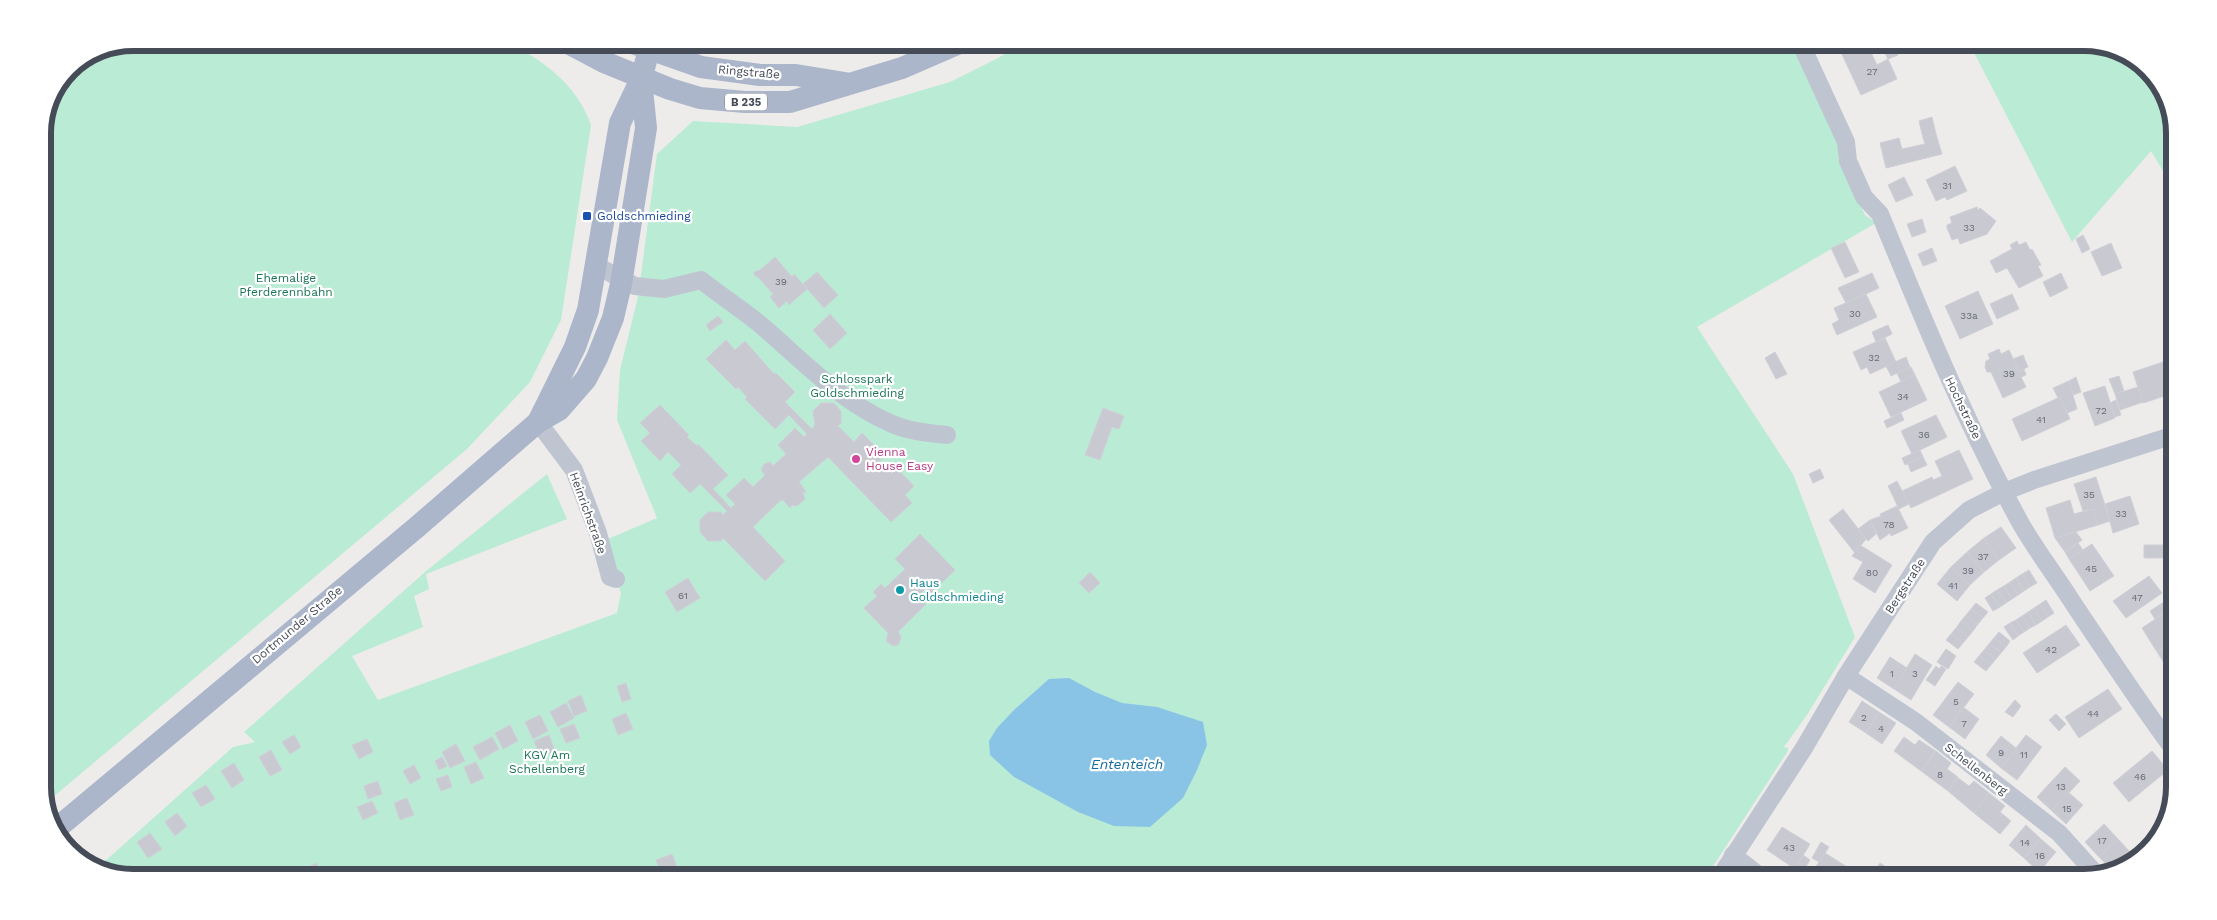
<svg xmlns="http://www.w3.org/2000/svg" width="2217" height="920" font-family="'Work Sans',sans-serif">
	<rect width="100%" height="100%" fill="#eeeceb"/>
	<g fill="#baebd5">
		<path d="M133 42 510 43C546 63 576 84 591 125L561 320 530 382 467 449 46 803 43 793V127L69 69 99 49Z"/>
		<path d="M2084 42 2118 49 2159 82 2174 127V189L2151 151 2072 242 1969 43Z"/>
		<path d="M1023 43H1792L1841 148 1838 157 1865 215 1876 223 1697 327 1793 474 1855 637 1807 715 1784 747 1788 748V751L1706 877H133L101 871 104 862 233 747 255 742 244 732 425 572 547 474 567 519 426 574 429 589 414 596 423 627 352 656 378 700 617 613 621 593 601 542 657 518 617 420 620 370 638 297 657 154 693 121 797 127 950 82 998 58Z"/>
	</g>
	<path fill="#89c4e6" d="M1069 678 1095 692 1122 703 1157 707 1203 722 1207 745 1197 770 1183 798 1150 827 1114 826 1078 812 1014 777 990 755 989 741 997 728 1014 710 1049 679Z"/>
	<g fill="none" stroke-linecap="round" stroke-linejoin="round">
		<path stroke="#89c4e6" stroke-width="5.5" d="M147 42 149 51"/>
	</g>
	<g fill="#c9c9d1" stroke="#cfd0d7">
		<path d="M1850 42H1866L1877 65 1888 59 1897 79 1861 95 1839 48Z"/>
		<path d="M1892 42 1898 55 1888 59 1880 43Z"/>
		<path d="M1932 117 1936 134 1923 138 1919 121Z"/>
		<path d="M1936 134 1942 154 1886 168 1880 143 1899 138 1902 149 1925 144 1923 138Z"/>
		<path d="M1955 166 1967 191 1947 200 1945 197 1936 201 1926 180Z"/>
		<path d="M1904 177 1913 195 1896 202 1888 185Z"/>
		<path d="M1977 207 1978 210 1980 208 1996 221 1987 234 1960 244 1958 238 1952 240 1947 228V225L1952 223 1950 217Z"/>
		<path d="M1922 219 1926 232 1912 237 1907 224Z"/>
		<path d="M2083 235 2090 249 2082 253 2076 239Z"/>
		<path d="M2017 241 2019 245 2026 242 2030 250 2032 249 2041 265 2038 266 2043 276 2019 288 2007 268 1996 273 1990 261 2012 249 2010 245Z"/>
		<path d="M1845 242 1859 272 1845 278 1831 248Z"/>
		<path d="M2111 243 2122 268 2102 276 2091 252Z"/>
		<path d="M1932 248 1937 261 1923 266 1918 254Z"/>
		<path d="M775 257 792 277 794 274 807 289 789 305 787 301 779 308 770 297 773 294 759 278 754 275V272L760 270Z"/>
		<path d="M817 272 838 295 824 308 803 284Z"/>
		<path d="M1872 273 1879 288 1846 303 1838 288Z"/>
		<path d="M2061 273 2068 288 2050 297 2043 282Z"/>
		<path d="M1978 291 1993 324 1960 339 1945 306Z"/>
		<path d="M1866 294 1877 317 1837 335 1832 324 1839 320 1834 308Z"/>
		<path d="M2012 294 2019 309 1997 319 1990 304Z"/>
		<path d="M830 314 847 333 830 349 813 330Z"/>
		<path d="M718 316 723 322 710 331 706 325Z"/>
		<path d="M1888 325 1892 334 1876 342 1872 332Z"/>
		<path d="M1885 338 1896 362 1870 374 1867 367 1861 370 1853 352Z"/>
		<path d="M726 340 735 350 745 341 774 374 776 373 795 392 785 402 812 429 815 425 813 411 821 403H834L841 411V423L838 426 854 442 862 433 885 456 875 465 883 472 892 463 914 486 905 495 912 503 891 522 828 457 799 482 806 492 803 493 805 499 797 506 792 505 790 508 783 500 780 501 753 527 785 561 765 581 723 538 721 541H708L700 532V520L708 512H721L723 515 727 511 700 484 690 493 672 474 681 465 668 452 660 461 641 441 650 433 640 423 660 405 689 435 687 437 697 446 698 444 728 475 713 489 731 508 735 504 726 495 744 478 753 487 765 475 761 470 764 464 770 462 773 466 786 454 778 445 795 428 804 437 807 434 789 415 775 429 745 399 747 397 738 387 736 389 706 359Z"/>
		<path d="M1999 349 2001 354 2009 350 2019 371 2024 369 2026 375 2021 377 2026 387 2003 398 1991 372H1987L1985 367 1986 361 1990 359 1988 354Z"/>
		<path d="M1775 352 1787 374 1776 379 1765 358Z"/>
		<path d="M2023 355 2028 367 2019 371 2013 359Z"/>
		<path d="M1906 357 1910 367 1891 376 1886 366Z"/>
		<path d="M2172 359 2174 367V393L2143 403 2133 372Z"/>
		<path d="M1911 367 1915 375 1901 382 1897 373Z"/>
		<path d="M1915 375 1927 400 1891 417 1879 392Z"/>
		<path d="M2119 376 2124 391 2115 394 2109 379Z"/>
		<path d="M2076 377 2081 392 2073 395 2069 381Z"/>
		<path d="M2069 381 2077 409 2067 413 2060 397 2058 398 2053 388Z"/>
		<path d="M2105 386 2115 418 2095 426 2083 393Z"/>
		<path d="M2138 387 2143 402 2120 410 2115 394Z"/>
		<path d="M2060 397 2070 419 2022 441 2012 419Z"/>
		<path d="M2116 400 2121 415 2115 417 2110 403Z"/>
		<path d="M1103 408 1124 416 1119 429 1112 427 1100 460 1085 455Z"/>
		<path d="M1901 413 1904 420 1887 428 1884 421Z"/>
		<path d="M1936 415 1947 437 1912 454 1901 431Z"/>
		<path d="M1920 450 1923 457 1905 465 1902 458Z"/>
		<path d="M1959 450 1973 479 1911 508 1902 491 1932 477 1933 480 1942 476 1935 461Z"/>
		<path d="M1923 457 1927 465 1911 472 1908 464Z"/>
		<path d="M1820 469 1824 478 1813 483 1809 474Z"/>
		<path d="M2096 477 2110 521 2098 525 2093 509 2083 511 2074 484Z"/>
		<path d="M1897 481 1909 504 1899 509 1888 486Z"/>
		<path d="M2130 496 2139 524 2113 533 2105 504Z"/>
		<path d="M2070 500 2074 514 2093 509 2098 525 2055 538 2046 508Z"/>
		<path d="M1897 506 1908 528 1891 536 1890 533 1880 540 1870 520 1881 516 1880 514Z"/>
		<path d="M1843 509 1866 539 1855 553 1829 520Z"/>
		<path d="M1870 520 1876 534 1868 541 1858 529Z"/>
		<path d="M2001 527 2016 548 1999 560 1984 538Z"/>
		<path d="M2076 532 2082 540 2065 552 2055 538Z"/>
		<path d="M920 534 955 570 931 593 926 588 918 596 926 604 898 632 901 636 900 641 898 645 893 646 886 641 888 633 864 608 877 596 873 592 881 584 885 588 905 569 895 559Z"/>
		<path d="M1984 538 1999 560 1984 572 1967 552Z"/>
		<path d="M2078 543 2083 550 2069 559 2065 552Z"/>
		<path d="M2092 544 2114 576 2090 591 2069 559Z"/>
		<path d="M1860 545 1892 565 1875 593 1853 579 1863 562 1852 556Z"/>
		<path d="M2144 545H2167L2168 558H2144Z"/>
		<path d="M1967 552 1984 572 1970 585 1951 567Z"/>
		<path d="M1951 567 1970 585 1957 601 1937 584Z"/>
		<path d="M2029 570 2037 583 2030 587 2022 574Z"/>
		<path d="M1090 572 1100 583 1089 593 1079 583Z"/>
		<path d="M2022 574 2030 587 2024 591 2016 578Z"/>
		<path d="M2149 576 2162 593 2126 618 2113 601Z"/>
		<path d="M688 578 700 598 677 612 665 592Z"/>
		<path d="M2016 578 2024 591 2018 595 2010 582Z"/>
		<path d="M2010 582 2018 595 2012 599 2004 586Z"/>
		<path d="M2004 586 2012 599 2006 603 1997 590Z"/>
		<path d="M1997 590 2006 603 2000 607 1991 594Z"/>
		<path d="M1991 594 2000 607 1993 611 1985 598Z"/>
		<path d="M2046 600 2054 613 2048 617 2040 604Z"/>
		<path d="M2164 602 2169 610 2155 619 2150 611Z"/>
		<path d="M1976 603 1988 612 1983 618 1971 609Z"/>
		<path d="M2040 604 2048 617 2042 621 2034 608Z"/>
		<path d="M2034 608 2042 621 2036 625 2028 612Z"/>
		<path d="M1971 609 1983 618 1978 624 1966 615Z"/>
		<path d="M2169 610 2174 618V640L2157 652 2142 628Z"/>
		<path d="M2028 612 2036 625 2030 628 2022 616Z"/>
		<path d="M1966 615 1978 624 1973 631 1961 621Z"/>
		<path d="M2022 616 2030 628 2024 632 2016 620Z"/>
		<path d="M2016 620 2024 632 2018 636 2010 623Z"/>
		<path d="M1961 621 1973 631 1968 637 1956 628Z"/>
		<path d="M2010 623 2018 636 2013 640 2004 627Z"/>
		<path d="M2066 625 2080 645 2037 673 2023 653Z"/>
		<path d="M1956 628 1968 637 1963 643 1951 634Z"/>
		<path d="M1999 632 2010 641 2006 647 1994 638Z"/>
		<path d="M1951 634 1963 643 1958 649 1946 640Z"/>
		<path d="M1994 638 2006 647 2001 653 1989 644Z"/>
		<path d="M2174 640V669L2170 672 2157 652Z"/>
		<path d="M1989 644 2001 653 1996 659 1984 650Z"/>
		<path d="M1946 649 1956 656 1948 669 1937 662Z"/>
		<path d="M1984 650 1996 659 1991 665 1979 656Z"/>
		<path d="M1915 654 1932 665 1911 700 1894 689Z"/>
		<path d="M1979 656 1991 665 1986 671 1974 662Z"/>
		<path d="M1890 657 1907 668 1894 689 1877 678Z"/>
		<path d="M1936 666 1939 669 1941 666 1946 669 1935 686 1926 680Z"/>
		<path d="M1958 682 1974 694 1949 727 1933 715Z"/>
		<path d="M626 683 631 699 622 702 617 686Z"/>
		<path d="M2108 689 2122 709 2079 738 2065 717Z"/>
		<path d="M581 695 587 711 574 716 568 701Z"/>
		<path d="M2015 700 2021 706 2013 717 2005 712Z"/>
		<path d="M1862 701 1879 712 1866 733 1849 722Z"/>
		<path d="M566 703 574 718 558 727 550 712Z"/>
		<path d="M1963 707 1979 719 1965 739 1949 727Z"/>
		<path d="M1879 712 1896 723 1882 744 1866 733Z"/>
		<path d="M626 713 633 729 618 735 612 719Z"/>
		<path d="M2056 714 2066 724 2059 731 2049 720Z"/>
		<path d="M540 715 548 731 533 739 525 722Z"/>
		<path d="M574 724 580 738 566 743 560 729Z"/>
		<path d="M510 725 518 741 503 749 495 733Z"/>
		<path d="M294 735 301 747 290 754 282 742Z"/>
		<path d="M549 735 555 751 540 756 534 741Z"/>
		<path d="M2026 735 2042 747 2017 780 2001 768Z"/>
		<path d="M2001 736 2017 749 2001 768 1986 755Z"/>
		<path d="M492 737 499 749 480 760 473 747Z"/>
		<path d="M1904 737 1915 745 1919 740 1936 751 1921 771 1894 751Z"/>
		<path d="M367 739 373 752 359 759 352 745Z"/>
		<path d="M456 744 465 761 450 768 442 752Z"/>
		<path d="M271 750 282 770 270 776 259 757Z"/>
		<path d="M1936 751 1951 763 1947 769 1958 777 1948 791 1921 771Z"/>
		<path d="M2152 751 2168 770 2129 802 2113 783Z"/>
		<path d="M442 757 447 766 439 770 435 761Z"/>
		<path d="M476 762 484 778 471 784 464 767Z"/>
		<path d="M234 763 244 780 232 788 221 771Z"/>
		<path d="M414 765 421 778 410 784 403 771Z"/>
		<path d="M2065 767 2080 781 2052 811 2037 797Z"/>
		<path d="M448 775 452 787 441 791 436 779Z"/>
		<path d="M1958 778 1969 786 1974 781 1989 793 1974 813 1948 791Z"/>
		<path d="M378 781 382 794 368 799 364 786Z"/>
		<path d="M206 785 215 799 201 807 192 793Z"/>
		<path d="M2068 792 2083 805 2066 824 2052 811Z"/>
		<path d="M1989 793 2005 806 2000 812 2011 821 2000 834 1974 813Z"/>
		<path d="M407 798 414 815 400 820 394 803Z"/>
		<path d="M372 801 378 813 363 820 357 807Z"/>
		<path d="M177 813 187 826 175 836 165 822Z"/>
		<path d="M2104 824 2118 839 2099 857 2085 842Z"/>
		<path d="M2026 825 2041 839 2024 858 2009 845Z"/>
		<path d="M1782 827 1810 844 1795 869 1767 850Z"/>
		<path d="M150 833 162 849 148 858 137 842Z"/>
		<path d="M2041 839 2056 852 2039 872 2024 858Z"/>
		<path d="M2118 839 2131 853 2115 868 2111 869 2099 857Z"/>
		<path d="M1821 842 1829 847 1819 862 1812 858Z"/>
		<path d="M1825 853 1855 872 1851 877H1809Z"/>
		<path d="M2131 853 2137 859 2135 862 2115 868Z"/>
		<path d="M672 854 678 870 662 876 656 860Z"/>
		<path d="M1803 855 1810 860 1802 873 1795 869Z"/>
		<path d="M316 863 324 877H305L302 871Z"/>
		<path d="M1880 863 1897 874 1900 869 1913 877H1871Z"/>
		<path d="M633 869 636 877H621L620 874Z"/>
	</g>
	<g fill="none" stroke-linecap="round" stroke-linejoin="round">
		<g stroke="#bfc5d0" stroke-width="18">
			<path d="M1800 42 1846 142 1848 161 1864 197 1880 214C1923 319 1966 424 2021 524 2036 550 2055 575 2071 600 2105 651 2138 701 2174 750"/>
			<path d="M597 266 635 286 664 289 701 280C721 296 743 310 762 326 803 361 840 401 890 423 907 431 928 433 947 435"/>
			<path d="M538 422 574 470 598 533 610 577 616 579"/>
			<path d="M1846 676 1916 722 2059 833 2096 874"/>
			<path d="M1733 855 1761 877"/>
			<path d="M1720 877 1804 748 1846 676 1933 542 1969 510 2004 492 2034 480 2174 435"/>
		</g>
		<g stroke="#acb6ca" stroke-width="22">
			<path d="M566 42 604 62 670 89 700 98 745 102H790L902 68 962 42"/>
			<path d="M630 42 701 67 760 75H796L845 83"/>
			<path d="M538 422 575 347 588 310 620 123 641 79 649 50"/>
			<path d="M56 829 417 527 538 422 559 410 586 379 597 358 613 318 621 284 646 128 641 79"/>
		</g>
	</g>
	<rect fill="#1a4fb4" stroke="#fff" stroke-width="2" x="582" y="211" width="10" height="10" rx="2.5"/>
	<circle fill="#d1479c" stroke="#fff" stroke-width="2" cx="856" cy="459" r="5"/>
	<circle fill="#0f9aa8" stroke="#fff" stroke-width="2" cx="900" cy="590" r="5"/>
	<g text-anchor="middle" stroke-width="4.5" stroke-linejoin="round" paint-order="stroke">
		<g font-size="10" fill="#666b76">
			<text x="1872" y="75">27</text>
			<text x="1947" y="189">31</text>
			<text x="1969" y="231">33</text>
			<text x="781" y="285">39</text>
			<text x="1855" y="317">30</text>
			<text x="1969" y="319">33a</text>
			<text x="1874" y="361">32</text>
			<text x="2009" y="377">39</text>
			<text x="1903" y="400">34</text>
			<text x="2101" y="414">72</text>
			<text x="2041" y="423">41</text>
			<text x="1924" y="438">36</text>
			<text x="2089" y="498">35</text>
			<text x="2121" y="517">33</text>
			<text x="1889" y="528">78</text>
			<text x="1983" y="560">37</text>
			<text x="2091" y="572">45</text>
			<text x="1968" y="574">39</text>
			<text x="1872" y="576">80</text>
			<text x="1953" y="589">41</text>
			<text x="683" y="599">61</text>
			<text x="2137" y="601">47</text>
			<text x="2051" y="653">42</text>
			<text x="1892" y="677">1</text>
			<text x="1915" y="677">3</text>
			<text x="1956" y="705">5</text>
			<text x="2093" y="717">44</text>
			<text x="1864" y="721">2</text>
			<text x="1964" y="727">7</text>
			<text x="1881" y="732">4</text>
			<text x="2001" y="756">9</text>
			<text x="2024" y="758">11</text>
			<text x="1940" y="778">8</text>
			<text x="2140" y="780">46</text>
			<text x="2061" y="790">13</text>
			<text x="2067" y="812">15</text>
			<text x="2102" y="844">17</text>
			<text x="2025" y="846">14</text>
			<text x="1789" y="851">43</text>
			<text x="2040" y="859">16</text>
		</g>
		<rect fill="#fff" stroke="#7d828a" stroke-width="1" x="725" y="93.5" width="42" height="17" rx="4"/>
		<g font-size="11" font-weight="bold" fill="#454c58">
			<text x="746" y="106">B 235</text>
		</g>
		<g font-size="12" fill="#454c58" stroke="#fff">
			<text transform="translate(749 72) rotate(5)" y="4">Ringstraße</text>
			<text transform="translate(1963 408) rotate(64)" y="4">Hochstraße</text>
			<text transform="translate(588 513) rotate(70)" y="4">Heinrichstraße</text>
			<text transform="translate(1905 586) rotate(-57)" y="4">Bergstraße</text>
			<text transform="translate(297 625) rotate(-40)" y="4">Dortmunder Straße</text>
			<text transform="translate(1976 769) rotate(38)" y="4">Schellenberg</text>
		</g>
		<g font-size="12" fill="#164399" stroke="#fff" text-anchor="start">
			<text x="597" y="220">Goldschmieding</text>
		</g>
		<g font-size="12" fill="#1a7455" stroke="#fff">
			<text x="286" y="282">Ehemalige<tspan x="286" dy="14">Pferderennbahn</tspan></text>
			<text x="857" y="383">Schlosspark<tspan x="857" dy="14">Goldschmieding</tspan></text>
			<text x="547" y="759">KGV Am<tspan x="547" dy="14">Schellenberg</tspan></text>
		</g>
		<g font-size="12" fill="#b23c85" stroke="#fff" text-anchor="start">
			<text x="866" y="456">Vienna<tspan x="866" dy="14">House Easy</tspan></text>
		</g>
		<g font-size="12" fill="#0d838f" stroke="#fff" text-anchor="start">
			<text x="910" y="587">Haus<tspan x="910" dy="14">Goldschmieding</tspan></text>
		</g>
		<g font-size="14" font-style="italic" fill="#136a9d" stroke="#fff">
			<text x="1127" y="769">Ententeich</text>
		</g>
	</g>
	<path d="M0 0H2217V920H0ZM133 51H2084A82 82 0 0 1 2166 133V787A82 82 0 0 1 2084 869H133A82 82 0 0 1 51 787V133A82 82 0 0 1 133 51Z" fill="#fff" fill-rule="evenodd"/>
	<path fill="none" stroke="#454c58" stroke-width="6" d="M133 51H2084A82 82 0 0 1 2166 133V787A82 82 0 0 1 2084 869H133A82 82 0 0 1 51 787V133A82 82 0 0 1 133 51Z"/>
</svg>
